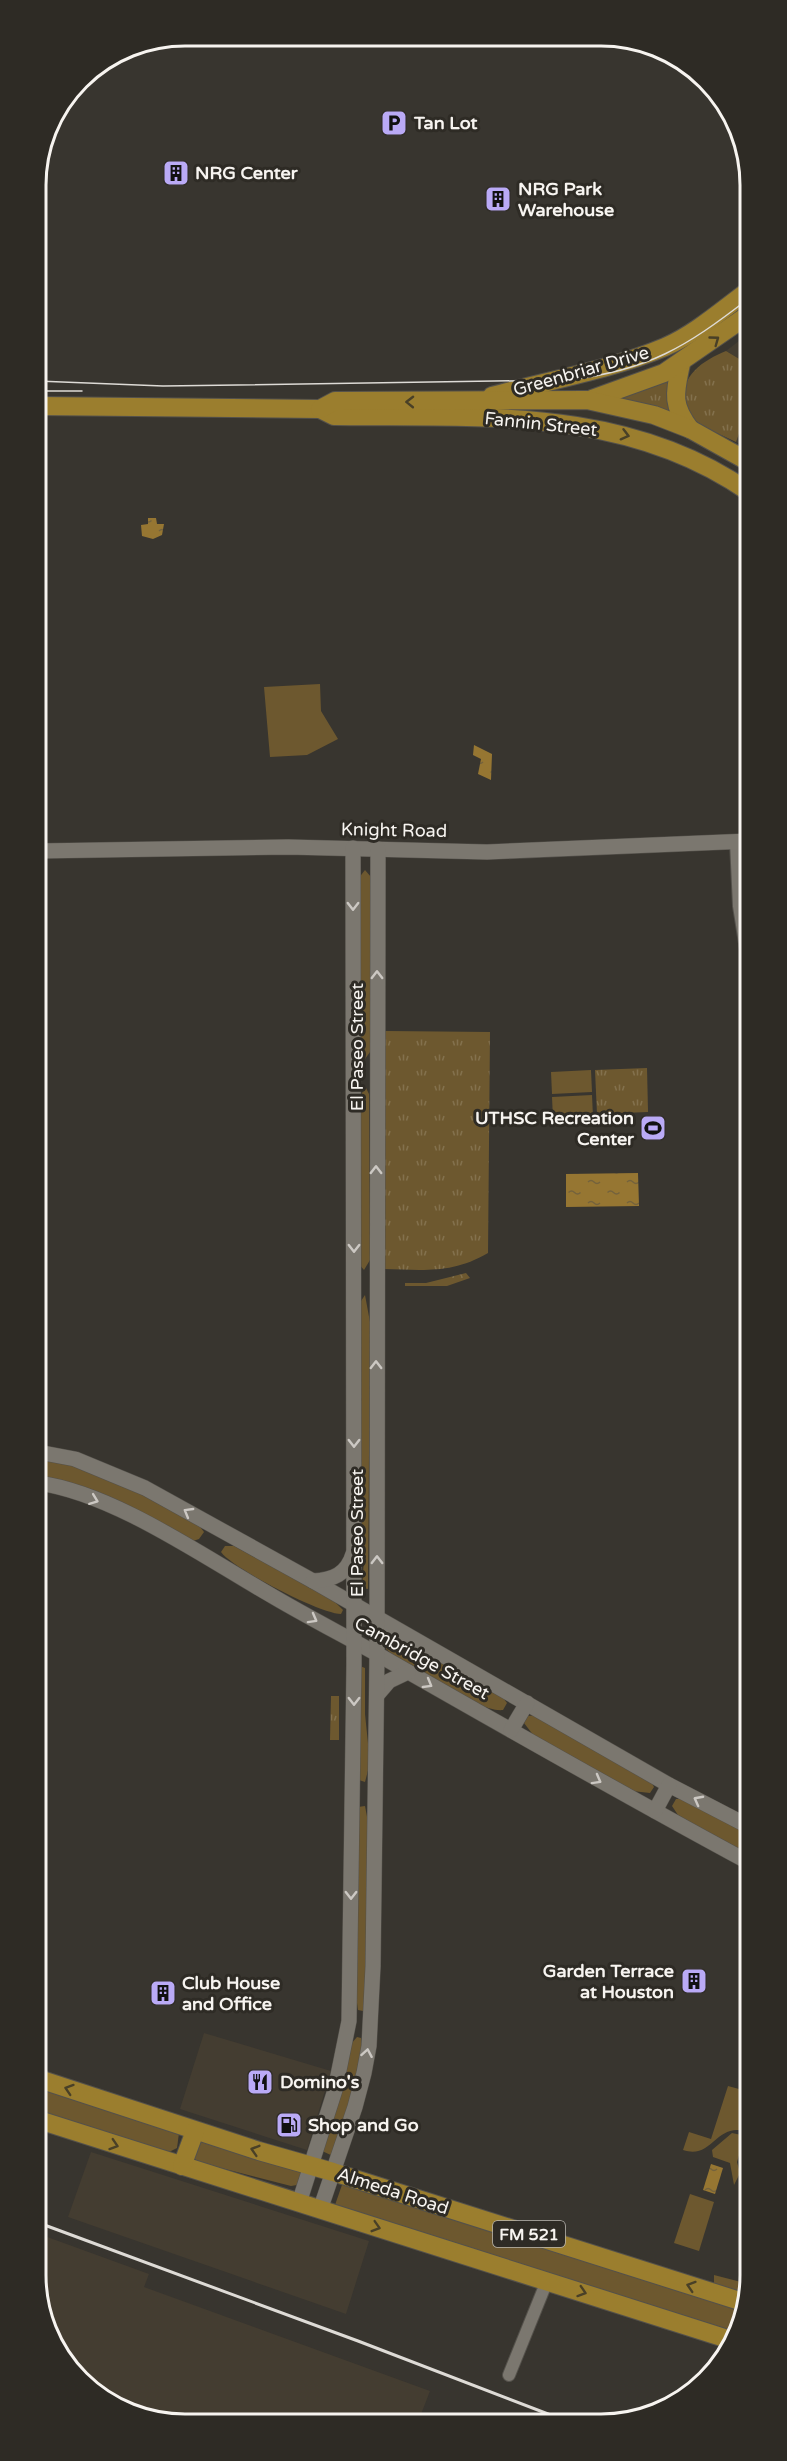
<svg xmlns="http://www.w3.org/2000/svg" width="787" height="2461" font-family="'Varela Round',sans-serif">
	<defs>
		<pattern id="forest-crowns" width="20" height="18" patternUnits="userSpaceOnUse" patternTransform="scale(1.5)"><rect width="20" height="18" fill="#6d582f"/><path d="M2 6a3 3 0 1 1 6 0M12 15a3 3 0 1 1 6 0" fill="none" stroke="#83714d"/></pattern>
		<pattern id="park-tufts" width="24" height="20" patternUnits="userSpaceOnUse" patternTransform="scale(1.5)"><rect width="24" height="20" fill="#6d582f"/><path d="M3 7l-1-3M5 7V3M7 7l1-3M15 17l-1-3M17 17v-4M19 17l1-3" fill="none" stroke="#83714d"/></pattern>
		<pattern id="water-ripples" width="26" height="14" patternUnits="userSpaceOnUse" patternTransform="scale(1.5)"><rect width="26" height="14" fill="#967632"/><path d="M2 4q2-2 4 0t4 0M15 11q2-2 4 0t4 0" fill="none" stroke="#74623c"/></pattern>
	</defs>
	<rect width="100%" height="100%" fill="#38352f"/>
	<g fill="#443d31">
		<path d="M748 334 749 449 736 442 744 420 741 360 726 351Z"/>
		<path d="M204 2033 331 2071 307 2150 180 2109Z"/>
		<path d="M91 2152 369 2241 346 2314 68 2217Z"/>
		<path d="M39 2234 149 2274 144 2287 430 2391 418 2422H156L79 2381 39 2304Z"/>
	</g>
	<g fill="#6d582f">
		<path d="M320 684 321 711 338 739 307 755 270 757 264 687Z"/>
		<path d="M365 870 371 877 370 1052 365 1059 360 1050 358 879Z"/>
		<path d="M591 1070 592 1092 552 1094 551 1072Z"/>
		<path d="M365 1086 369 1094 370 1260 364 1270 359 1264 360 1098Z"/>
		<path d="M592 1095 593 1117 553 1119 552 1097Z"/>
		<path d="M365 1295 370 1322 368 1589 362 1588 364 1559 358 1508 359 1304Z"/>
		<path d="M38 1456 99 1472 198 1524 204 1532 199 1539 193 1541 38 1479Z"/>
		<path d="M225 1546H234L332 1599 343 1610 341 1614C321 1614 233 1569 221 1552Z"/>
		<path d="M386 1641 403 1644 497 1690 507 1703 503 1710C479 1713 416 1669 393 1655L386 1649Z"/>
		<path d="M360 1666 365 1668V1714L370 1763 365 1782 359 1780Z"/>
		<path d="M535 1715 649 1778 654 1787 650 1793 632 1791 534 1736 524 1723 528 1716Z"/>
		<path d="M676 1799H684L750 1832V1858L678 1815 672 1806Z"/>
		<path d="M365 1806 368 1822V1998L363 2011 358 2010 356 1996 358 1807Z"/>
		<path d="M357 2037 361 2038C367 2066 342 2127 333 2156L322 2151 351 2044Z"/>
		<path d="M39 2085 179 2133 177 2148 169 2152 39 2111Z"/>
		<path d="M728 2086 750 2092 748 2132C715 2121 714 2160 683 2150L689 2132 711 2139Z"/>
		<path d="M732 2133 751 2137 747 2152H740L737 2162 740 2173 734 2185 730 2163 713 2157 712 2150Z"/>
		<path d="M208 2138 298 2167 301 2173 297 2185 291 2186 198 2162 194 2158 199 2141Z"/>
		<path d="M343 2182 745 2309 740 2333 335 2205Z"/>
		<path d="M690 2194 714 2202 699 2251 674 2243Z"/>
		<path d="M714 2275 741 2282 742 2292 737 2294 714 2286Z"/>
	</g>
	<path fill="url(#forest-crowns)" d="M466 1273 470 1278 447 1286H405V1283H426Z"/>
	<g fill="url(#park-tufts)">
		<path d="M726 351 741 360 744 420 736 442C724 436 709 430 698 423 691 418 688 412 686 404 678 376 704 360 726 351Z"/>
		<path d="M670 376 673 413 619 401 618 397Z"/>
		<path d="M385 1031 490 1032 488 1253C452 1274 424 1270 383 1269Z"/>
		<path d="M647 1068 648 1112 597 1114 595 1070Z"/>
		<path d="M331 1696H339V1740H330Z"/>
	</g>
	<g fill="url(#water-ripples)">
		<path d="M148 518H156L157 524H164L162 535 153 539 142 536 141 525 148 524Z"/>
		<path d="M474 745 492 754 491 780 478 774 481 759 473 755Z"/>
		<path d="M638 1173 639 1206 566 1207V1174Z"/>
		<path d="M711 2164 723 2168 715 2194 703 2190Z"/>
	</g>
	<g fill="none" stroke-linecap="round" stroke-linejoin="round">
		<g stroke="#54514b" stroke-width="14">
			<g id="minor">
				<path d="M736 842 739 906 749 968"/>
				<path d="M509 2375 547 2281"/>
			</g>
		</g>
		<g stroke="#54514b" stroke-width="16">
			<g id="tertiary">
				<path d="M37 851 288 847 487 852 749 841"/>
				<path d="M38 1452 75 1459 145 1488 313 1581 669 1785 750 1827"/>
				<path d="M38 1483C114 1493 207 1559 274 1597 308 1617 343 1635 377 1654 501 1725 624 1795 750 1863"/>
				<path d="M313 1581C333 1580 347 1574 353 1554"/>
				<path d="M377 1695 389 1681 408 1672"/>
				<path d="M511 1730 527 1703"/>
				<path d="M655 1811 669 1785"/>
				<path d="M299 2203 335 2090 349 2021 354 1665 353 848"/>
				<path d="M320 2210 355 2107 364 2073 369 2046 373 1966 377 1654 378 849"/>
			</g>
		</g>
		<g stroke="#54514b" stroke-width="20">
			<g id="primary">
				<path d="M681 364C675 393 671 404 690 429"/>
				<path d="M492 396C549 380 610 370 665 347 695 334 722 310 748 291"/>
				<path d="M592 399 664 373 748 315"/>
				<path d="M37 406 320 409 334 416C477 418 625 405 749 492"/>
				<path d="M320 409 335 401 587 400 654 415 690 429 749 462"/>
				<path d="M39 2079 259 2151 333 2172 746 2303"/>
				<path d="M39 2120 734 2341"/>
				<path d="M182 2166 195 2131"/>
			</g>
		</g>
		<use href="#minor" stroke="#7b776f" stroke-width="12"/>
		<use href="#tertiary" stroke="#7b776f" stroke-width="15"/>
		<use href="#primary" stroke="#9b7e2e" stroke-width="18"/>
		<g stroke="#dedbd6" stroke-width="1.5">
			<path d="M37 381 163 386 569 380C649 370 686 347 748 299"/>
			<path d="M37 391H82"/>
		</g>
		<g stroke="#dedbd6" stroke-width="3">
			<path d="M39 2223 358 2341 569 2422"/>
			<path d="M474 2422 499 2415 539 2416"/>
		</g>
	</g>
	<defs><path id="oneway-chevron" d="M-2-3.5L2.5 0L-2 3.5" fill="none" stroke-width="1.6" stroke-linecap="round" stroke-linejoin="round" transform="scale(1.5)"/></defs>
	<g stroke="#494027">
		<use href="#oneway-chevron" transform="translate(715 340) rotate(-36)"/>
		<use href="#oneway-chevron" transform="translate(410 402) rotate(-179)"/>
		<use href="#oneway-chevron" transform="translate(625 435) rotate(15)"/>
		<use href="#oneway-chevron" transform="translate(69 2089) rotate(-162)"/>
		<use href="#oneway-chevron" transform="translate(114 2145) rotate(18)"/>
		<use href="#oneway-chevron" transform="translate(255 2150) rotate(-163)"/>
		<use href="#oneway-chevron" transform="translate(376 2227) rotate(17)"/>
		<use href="#oneway-chevron" transform="translate(691 2286) rotate(-162)"/>
		<use href="#oneway-chevron" transform="translate(582 2292) rotate(18)"/>
	</g>
	<g stroke="#ccc8c3">
		<use href="#oneway-chevron" transform="translate(353 906) rotate(90)"/>
		<use href="#oneway-chevron" transform="translate(377 975) rotate(-90)"/>
		<use href="#oneway-chevron" transform="translate(376 1170) rotate(-90)"/>
		<use href="#oneway-chevron" transform="translate(354 1248) rotate(90)"/>
		<use href="#oneway-chevron" transform="translate(376 1365) rotate(-90)"/>
		<use href="#oneway-chevron" transform="translate(354 1443) rotate(90)"/>
		<use href="#oneway-chevron" transform="translate(94 1500) rotate(21)"/>
		<use href="#oneway-chevron" transform="translate(188 1512) rotate(-150)"/>
		<use href="#oneway-chevron" transform="translate(377 1560) rotate(-90)"/>
		<use href="#oneway-chevron" transform="translate(313 1619) rotate(29)"/>
		<use href="#oneway-chevron" transform="translate(428 1684) rotate(30)"/>
		<use href="#oneway-chevron" transform="translate(354 1701) rotate(90)"/>
		<use href="#oneway-chevron" transform="translate(597 1780) rotate(29)"/>
		<use href="#oneway-chevron" transform="translate(698 1800) rotate(-152)"/>
		<use href="#oneway-chevron" transform="translate(351 1895) rotate(90)"/>
		<use href="#oneway-chevron" transform="translate(367 2053) rotate(-80)"/>
	</g>
	<defs>
		<g id="parking-square" transform="scale(1.35)"><rect x="-9" y="-9" width="18" height="18" rx="4" fill="#baaaf6" stroke="#2e2b25"/><path d="M-3.5-5.5H1a3.5 3.5 0 0 1 0 7H-1V5.5H-3.5ZM-1-3.4V-.6H.8a1.4 1.4 0 0 0 0-2.8Z" fill="#111"/></g>
		<g id="building-square" transform="scale(1.35)"><rect x="-9" y="-9" width="18" height="18" rx="4" fill="#baaaf6" stroke="#2e2b25"/><path d="M-4-6H4V6H1V3H-1V6H-4ZM-2.5-4.3h1.7v1.8h-1.7ZM.8-4.3h1.7v1.8H.8ZM-2.5-1h1.7V.8h-1.7ZM.8-1h1.7V.8H.8Z" fill="#111"/></g>
		<g id="stadium-square" transform="scale(1.35)"><rect x="-9" y="-9" width="18" height="18" rx="4" fill="#baaaf6" stroke="#2e2b25"/><path d="M0-5a6.5 5 0 1 0 0 10a6.5 5 0 1 0 0-10ZM-3.5-1.8h7v3.6h-7Z" fill="#111"/></g>
		<g id="restaurant-square" transform="scale(1.35)"><rect x="-9" y="-9" width="18" height="18" rx="4" fill="#baaaf6" stroke="#2e2b25"/><path d="M-5-6h1v4h1v-4h1v4h1v-4h1v5L-1.5 .5V6h-2V.5L-5-1ZM5-6V6H3V1.5H1.5Q1.5-4 5-6Z" fill="#111"/></g>
		<g id="fuel-square" transform="scale(1.35)"><rect x="-9" y="-9" width="18" height="18" rx="4" fill="#baaaf6" stroke="#2e2b25"/><path d="M-5.5-6h7V0h2V4h1.3V-2.5L3-4.5l.8-.8L6-3V5H2.5V1h-1V6h-7ZM-4.2-4.7v3.2H.2V-4.7Z" fill="#111"/></g>
	</defs>
	<g fill-rule="evenodd">
		<use href="#parking-square" x="394" y="123"/>
		<use href="#building-square" x="176" y="173"/>
		<use href="#building-square" x="498" y="199"/>
		<use href="#stadium-square" x="653" y="1128"/>
		<use href="#building-square" x="694" y="1981"/>
		<use href="#building-square" x="163" y="1993"/>
		<use href="#restaurant-square" x="260" y="2082"/>
		<use href="#fuel-square" x="289" y="2125"/>
	</g>
	<g text-anchor="middle" stroke-width="6" stroke-linejoin="round" paint-order="stroke">
		<rect fill="#2e2b25" stroke="#bbb8b3" stroke-width="1.5" x="493" y="2221" width="72" height="26" rx="4.5"/>
		<g font-size="16" font-weight="bold" fill="#f7f4f0">
			<text x="529" y="2240">FM 521</text>
		</g>
		<g font-size="18" font-weight="bold" fill="#f7f4f0" stroke="#2e2b25" text-anchor="start">
			<text x="414" y="129">Tan Lot</text>
			<text x="195" y="179">NRG Center</text>
			<text x="518" y="195">NRG Park<tspan x="518" dy="21">Warehouse</tspan></text>
			<text x="634" y="1124" text-anchor="end">UTHSC Recreation<tspan x="634" dy="21">Center</tspan></text>
			<text x="674" y="1977" text-anchor="end">Garden Terrace<tspan x="674" dy="21">at Houston</tspan></text>
			<text x="182" y="1989">Club House<tspan x="182" dy="21">and Office</tspan></text>
			<text x="280" y="2088">Domino's</text>
			<text x="308" y="2131">Shop and Go</text>
		</g>
		<g font-size="18" fill="#f7f4f0" stroke="#2e2b25">
			<text transform="translate(581 371) rotate(-16)" y="6">Greenbriar Drive</text>
			<text transform="translate(541 424) rotate(6)" y="6">Fannin Street</text>
			<text transform="translate(394 830) rotate(1)" y="6">Knight Road</text>
			<text transform="translate(357 1047) rotate(-90)" y="6">El Paseo Street</text>
			<text transform="translate(357 1533) rotate(-90)" y="6">El Paseo Street</text>
			<text transform="translate(422 1658) rotate(29)" y="6">Cambridge Street</text>
			<text transform="translate(393 2191) rotate(18)" y="6">Almeda Road</text>
		</g>
	</g>
	<path d="M0 0H787V2461H0ZM185 46H601A139 139 0 0 1 740 185V2275A139 139 0 0 1 601 2414H185A139 139 0 0 1 46 2275V185A139 139 0 0 1 185 46Z" fill="#2e2b25" fill-rule="evenodd"/>
	<path fill="none" stroke="#f7f4f0" stroke-width="3" d="M185 46H601A139 139 0 0 1 740 185V2275A139 139 0 0 1 601 2414H185A139 139 0 0 1 46 2275V185A139 139 0 0 1 185 46Z"/>
</svg>
